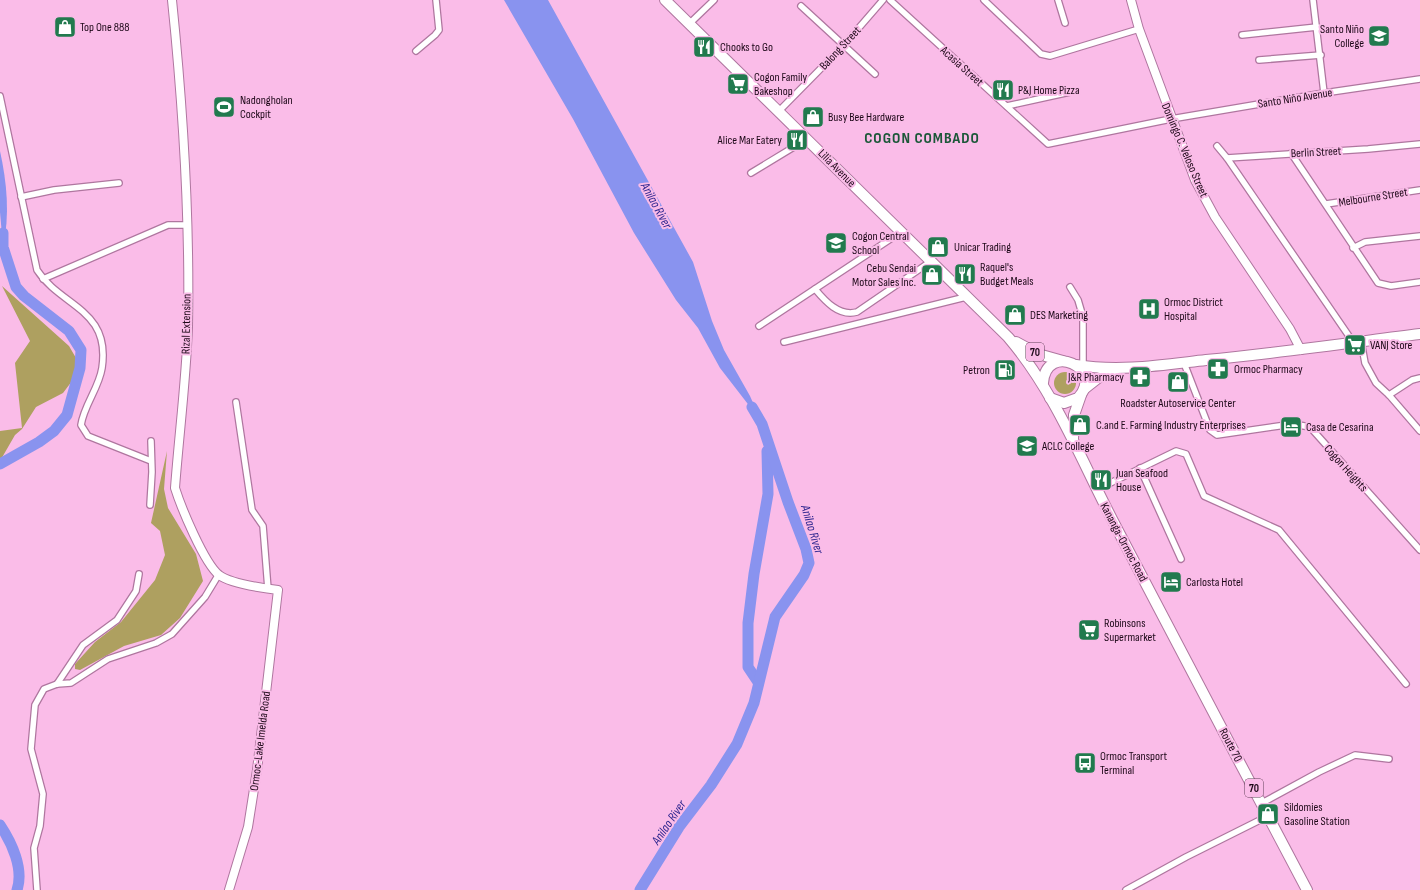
<svg xmlns="http://www.w3.org/2000/svg" width="1420" height="890" font-family="'Sofia Sans Condensed',sans-serif">
	<rect width="100%" height="100%" fill="#fabce8"/>
	<g fill="#aea060">
		<path d="M2 286 69 346 76 358 75 374 72 381 63 393 36 407 22 429 15 435 0 461V431L22 428 15 363 30 341Z"/>
		<circle cx="1065" cy="383" r="11"/>
		<path d="M167 451 164 489 168 508 196 554 203 581 180 618 161 635 124 646 80 670 75 669V664L95 642 121 622 155 580 165 555 160 531 151 523Z"/>
	</g>
	<g fill="#8993ef">
		<path d="M504 0H548L693 262 712 321 724 350 750 396 761 421 720 368 698 328 676 300 634 233 573 119Z"/>
		<path d="M0 151C7 183 10 215 3 247L0 212Z"/>
	</g>
	<g fill="none" stroke-linecap="round" stroke-linejoin="round">
		<g stroke="#8993ef" stroke-width="11">
			<path d="M0 464 39 442 54 431 67 415 80 368 81 350 69 331 24 296 16 287 3 247V233"/>
			<path d="M758 682 748 667V623L754 574 768 494 767 451"/>
			<path d="M0 825C12 843 24 869 17 890"/>
			<path d="M640 890 679 827 711 785 737 744 754 703 775 617 804 575 809 563 806 549 788 502 762 424 752 407"/>
		</g>
		<g stroke="#af769f" stroke-width="8">
			<g id="street">
				<path d="M890 0 1048 144 1171 119 1324 93 1420 79"/>
				<path d="M984 0 1041 54 1050 56 1139 29"/>
				<path d="M1058 0 1065 23"/>
				<path d="M1313 0 1324 93"/>
				<path d="M801 6 875 74"/>
				<path d="M689 24 714 0"/>
				<path d="M1242 35 1317 27"/>
				<path d="M416 51 435 35 439 30 436 0"/>
				<path d="M1259 60 1321 55"/>
				<path d="M0 96 37 270C61 307 111 309 102 368 99 388 84 405 81 425L88 436 151 461"/>
				<path d="M1007 106 1070 92"/>
				<path d="M779 111 844 45 883 0"/>
				<path d="M1217 146 1227 158 1368 149 1420 144"/>
				<path d="M1291 153 1378 283 1391 286 1420 282"/>
				<path d="M1227 158 1353 342"/>
				<path d="M751 173 807 139"/>
				<path d="M21 197 54 190 119 183"/>
				<path d="M1326 204 1420 190"/>
				<path d="M1353 248 1365 242 1420 236"/>
				<path d="M43 279 168 225H186"/>
				<path d="M1070 287 1078 300 1083 317V366"/>
				<path d="M815 289C825 301 839 317 857 312L930 262"/>
				<path d="M759 326 901 232"/>
				<path d="M1361 341 1365 363 1376 383 1389 395 1420 431"/>
				<path d="M784 342 966 297"/>
				<path d="M1184 363 1210 430 1217 435 1293 424 1310 427 1420 550"/>
				<path d="M1389 395 1412 380 1420 378"/>
				<path d="M236 402 252 510 263 526 268 589"/>
				<path d="M1140 468 1181 559"/>
				<path d="M1096 490 1176 451 1186 454 1204 496 1279 530 1406 684"/>
				<path d="M150 505 152 472 151 441"/>
				<path d="M57 684 83 645 117 620 136 591 139 574"/>
				<path d="M1262 803 1319 772 1355 755 1389 759"/>
				<path d="M37 890 34 848 40 826 43 794 31 749 35 705 44 689 57 684 71 683 108 659 156 643 172 634 205 597 219 574"/>
				<path d="M1126 890 1186 857 1268 816"/>
			</g>
		</g>
		<g stroke="#af769f" stroke-width="10">
			<g id="secondary">
				<path d="M172 0C183 107 190 220 188 327 186 381 179 435 175 488 181 507 204 563 219 575 231 584 262 588 278 590L257 770 248 827 229 890"/>
				<path d="M1131 0 1139 29 1195 180 1215 217 1290 329 1301 350"/>
			</g>
		</g>
		<g stroke="#af769f" stroke-width="12">
			<g id="highway">
				<path d="M665 0 1008 337C1055 392 1081 460 1114 523 1179 646 1242 768 1307 890"/>
				<path d="M1016 342 1038 354 1063 361"/>
				<path d="M1076 365C1120 372 1162 365 1206 360 1278 353 1349 343 1420 334"/>
				<path d="M1043 383C1046 341 1106 368 1078 398L1064 403 1050 398"/>
				<path d="M1084 389 1098 378 1114 371"/>
				<path d="M1073 439 1074 415 1081 395"/>
			</g>
		</g>
		<use href="#street" stroke="#fff" stroke-width="5.5"/>
		<use href="#secondary" stroke="#fff" stroke-width="8"/>
		<use href="#highway" stroke="#fff" stroke-width="10"/>
	</g>
	<defs>
		<g id="shop-square" transform="scale(1.15)"><rect x="-9" y="-9" width="18" height="18" rx="4" fill="#217a4e" stroke="#fabce8"/><path d="M-5-2.5h2.3a2.7 3.5 0 0 1 5.4 0H5L5.5 6h-11ZM-1.5-2.5h3a1.5 2.3 0 0 0-3 0Z" fill="#fff"/></g>
		<g id="university-square" transform="scale(1.15)"><rect x="-9" y="-9" width="18" height="18" rx="4" fill="#217a4e" stroke="#fabce8"/><path d="M0-5L7-2L0 1L-7-2ZM-4 1L0 2.5L4 1V4Q0 6-4 4Z" fill="#fff"/></g>
		<g id="restaurant-square" transform="scale(1.15)"><rect x="-9" y="-9" width="18" height="18" rx="4" fill="#217a4e" stroke="#fabce8"/><path d="M-5-6h1v4h1v-4h1v4h1v-4h1v5L-1.5 .5V6h-2V.5L-5-1ZM5-6V6H3V1.5H1.5Q1.5-4 5-6Z" fill="#fff"/></g>
		<g id="supermarket-square" transform="scale(1.15)"><rect x="-9" y="-9" width="18" height="18" rx="4" fill="#217a4e" stroke="#fabce8"/><path d="M-6-5.5h2.5l.6 2H6L4.5 2H-2.5L-4.4-4H-6ZM-1.5 3.2a1.3 1.3 0 1 0 .1 0ZM3 3.2a1.3 1.3 0 1 0 .1 0Z" fill="#fff"/></g>
		<g id="stadium-square" transform="scale(1.15)"><rect x="-9" y="-9" width="18" height="18" rx="4" fill="#217a4e" stroke="#fabce8"/><path d="M0-5a6.5 5 0 1 0 0 10a6.5 5 0 1 0 0-10ZM-3.5-1.8h7v3.6h-7Z" fill="#fff"/></g>
		<g id="school-square" transform="scale(1.15)"><rect x="-9" y="-9" width="18" height="18" rx="4" fill="#217a4e" stroke="#fabce8"/><path d="M0-5L7-2L0 1L-7-2ZM-4 1L0 2.5L4 1V4Q0 6-4 4Z" fill="#fff"/></g>
		<g id="hospital-square" transform="scale(1.15)"><rect x="-9" y="-9" width="18" height="18" rx="4" fill="#217a4e" stroke="#fabce8"/><path d="M-5-5h3v3.5h4V-5h3V5h-3V1.5h-4V5h-3Z" fill="#fff"/></g>
		<g id="pharmacy-square" transform="scale(1.15)"><rect x="-9" y="-9" width="18" height="18" rx="4" fill="#217a4e" stroke="#fabce8"/><path d="M-2-6h4v4h4v4h-4v4h-4v-4h-4v-4h4Z" fill="#fff"/></g>
		<g id="fuel-square" transform="scale(1.15)"><rect x="-9" y="-9" width="18" height="18" rx="4" fill="#217a4e" stroke="#fabce8"/><path d="M-5.5-6h7V0h2V4h1.3V-2.5L3-4.5l.8-.8L6-3V5H2.5V1h-1V6h-7ZM-4.2-4.7v3.2H.2V-4.7Z" fill="#fff"/></g>
		<g id="hotel-square" transform="scale(1.15)"><rect x="-9" y="-9" width="18" height="18" rx="4" fill="#217a4e" stroke="#fabce8"/><path d="M-6-4.5h1.5V1H6V5H4.5V3h-9V5H-6ZM-4 0a1.8 1.8 0 1 1 3.6 0ZM.5 0V-2.5h3Q6-2.5 6 0Z" fill="#fff"/></g>
		<g id="bus-square" transform="scale(1.15)"><rect x="-9" y="-9" width="18" height="18" rx="4" fill="#217a4e" stroke="#fabce8"/><path d="M-5-6H5V4H4V6H2V4H-2V6H-4V4H-5ZM-3.5-4V0h7V-4ZM-3.5 1.2v1.5H-2V1.2ZM2 1.2v1.5H3.5V1.2Z" fill="#fff"/></g>
	</defs>
	<g fill-rule="evenodd">
		<use href="#shop-square" x="65" y="27"/>
		<use href="#university-square" x="1379" y="36"/>
		<use href="#restaurant-square" x="704" y="47"/>
		<use href="#supermarket-square" x="738" y="84"/>
		<use href="#restaurant-square" x="1003" y="90"/>
		<use href="#stadium-square" x="224" y="107"/>
		<use href="#shop-square" x="813" y="117"/>
		<use href="#restaurant-square" x="797" y="140"/>
		<use href="#school-square" x="836" y="243"/>
		<use href="#shop-square" x="938" y="247"/>
		<use href="#restaurant-square" x="965" y="274"/>
		<use href="#shop-square" x="932" y="275"/>
		<use href="#hospital-square" x="1149" y="309"/>
		<use href="#shop-square" x="1015" y="315"/>
		<use href="#supermarket-square" x="1355" y="345"/>
		<use href="#pharmacy-square" x="1218" y="369"/>
		<use href="#fuel-square" x="1005" y="370"/>
		<use href="#pharmacy-square" x="1140" y="377"/>
		<use href="#shop-square" x="1178" y="382"/>
		<use href="#shop-square" x="1080" y="425"/>
		<use href="#hotel-square" x="1291" y="427"/>
		<use href="#school-square" x="1027" y="446"/>
		<use href="#restaurant-square" x="1101" y="480"/>
		<use href="#hotel-square" x="1171" y="582"/>
		<use href="#supermarket-square" x="1089" y="630"/>
		<use href="#bus-square" x="1085" y="763"/>
		<use href="#shop-square" x="1268" y="814"/>
	</g>
	<g text-anchor="middle" stroke-width="4" stroke-linejoin="round" paint-order="stroke">
		<g fill="#fabce8" stroke="#5f3e56" stroke-width="1">
			<rect x="1026" y="343" width="18" height="18" rx="3"/>
			<rect x="1245" y="779" width="18" height="18" rx="3"/>
		</g>
		<g font-size="11" font-weight="bold" fill="#1d0818">
			<text x="1035" y="356">70</text>
			<text x="1254" y="792">70</text>
		</g>
		<g font-size="12" fill="#1d0818" stroke="#fabce8" text-anchor="start">
			<text x="80" y="31">Top One 888</text>
			<text x="1364" y="33" text-anchor="end">Santo Niño<tspan x="1364" dy="14">College</tspan></text>
			<text x="720" y="51">Chooks to Go</text>
			<text x="754" y="81">Cogon Family<tspan x="754" dy="14">Bakeshop</tspan></text>
			<text x="1018" y="94">P&amp;J Home Pizza</text>
			<text x="240" y="104">Nadongholan<tspan x="240" dy="14">Cockpit</tspan></text>
			<text x="828" y="121">Busy Bee Hardware</text>
			<text x="782" y="144" text-anchor="end">Alice Mar Eatery</text>
			<text x="852" y="240">Cogon Central<tspan x="852" dy="14">School</tspan></text>
			<text x="954" y="251">Unicar Trading</text>
			<text x="980" y="271">Raquel's<tspan x="980" dy="14">Budget Meals</tspan></text>
			<text x="916" y="272" text-anchor="end">Cebu Sendai<tspan x="916" dy="14">Motor Sales Inc.</tspan></text>
			<text x="1164" y="306">Ormoc District<tspan x="1164" dy="14">Hospital</tspan></text>
			<text x="1030" y="319">DES Marketing</text>
			<text x="1370" y="349">VANJ Store</text>
			<text x="1234" y="373">Ormoc Pharmacy</text>
			<text x="990" y="374" text-anchor="end">Petron</text>
			<text x="1124" y="381" text-anchor="end">J&amp;R Pharmacy</text>
			<text x="1178" y="407" text-anchor="middle">Roadster Autoservice Center</text>
			<text x="1096" y="429">C.and E. Farming Industry Enterprises</text>
			<text x="1306" y="431">Casa de Cesarina</text>
			<text x="1042" y="450">ACLC College</text>
			<text x="1116" y="477">Juan Seafood<tspan x="1116" dy="14">House</tspan></text>
			<text x="1186" y="586">Carlosta Hotel</text>
			<text x="1104" y="627">Robinsons<tspan x="1104" dy="14">Supermarket</tspan></text>
			<text x="1100" y="760">Ormoc Transport<tspan x="1100" dy="14">Terminal</tspan></text>
			<text x="1284" y="811">Sildomies<tspan x="1284" dy="14">Gasoline Station</tspan></text>
		</g>
		<g font-size="12" fill="#1d0818" stroke="#fabce8">
			<text transform="translate(840 48) rotate(-47)" y="4">Balong Street</text>
			<text transform="translate(962 66) rotate(42)" y="4">Acasia Street</text>
			<text transform="translate(1295 98) rotate(-9)" y="4">Santo Niño Avenue</text>
			<text transform="translate(1185 150) rotate(67)" y="4">Domingo C. Veloso Street</text>
			<text transform="translate(1316 152) rotate(-3)" y="4">Berlin Street</text>
			<text transform="translate(837 168) rotate(45)" y="4">Lilia Avenue</text>
			<text transform="translate(1373 197) rotate(-9)" y="4">Melbourne Street</text>
			<text transform="translate(186 324) rotate(-89)" y="4">Rizal Extension</text>
			<text transform="translate(1346 468) rotate(48)" y="4">Cogon Heights</text>
			<text transform="translate(1124 542) rotate(62)" y="4">Kananga-Ormoc Road</text>
			<text transform="translate(260 741) rotate(-83)" y="4">Ormoc-Lake Imelda Road</text>
			<text transform="translate(1231 745) rotate(62)" y="4">Route 70</text>
		</g>
		<g font-size="13" font-style="italic" fill="#2e268f" stroke="#fabce8">
			<text transform="translate(657 205) rotate(61)" y="5">Anilao River</text>
			<text transform="translate(813 529) rotate(73)" y="5">Anilao River</text>
			<text transform="translate(668 822) rotate(-56)" y="5">Anilao River</text>
		</g>
		<g font-size="16" font-weight="bold" letter-spacing="1" fill="#1b5738" stroke="#fabce8">
			<text x="922" y="143">COGON COMBADO</text>
		</g>
	</g>
</svg>
